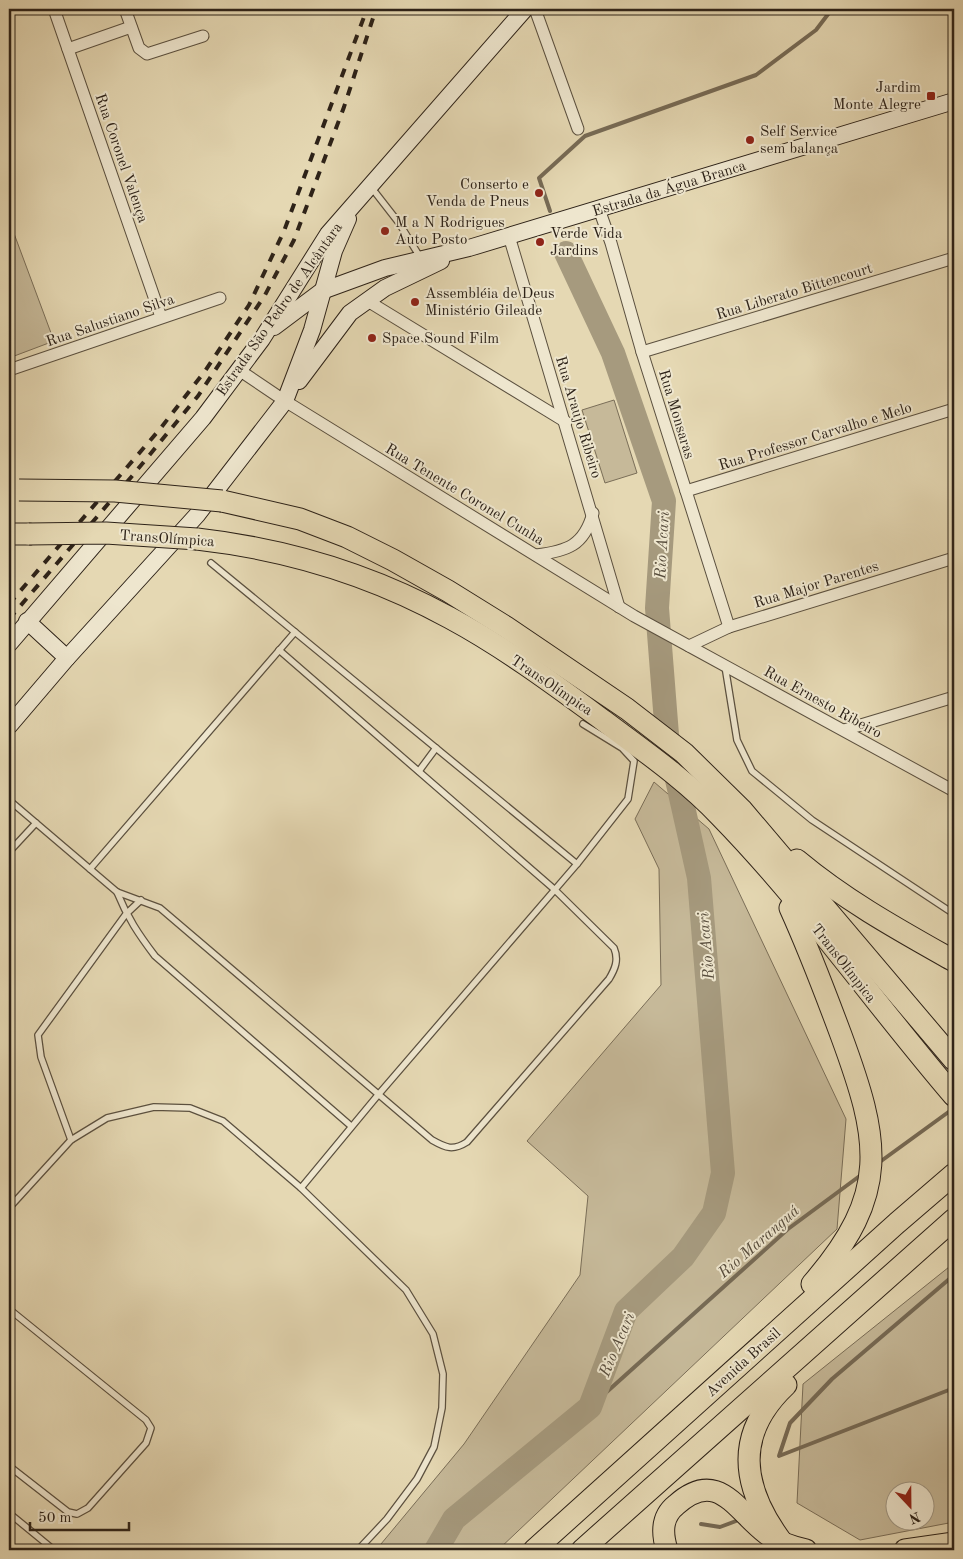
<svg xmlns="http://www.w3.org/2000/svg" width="963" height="1559" font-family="'Old Standard TT',serif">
	<rect width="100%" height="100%" fill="#e5d8b3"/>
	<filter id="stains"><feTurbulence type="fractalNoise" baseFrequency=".004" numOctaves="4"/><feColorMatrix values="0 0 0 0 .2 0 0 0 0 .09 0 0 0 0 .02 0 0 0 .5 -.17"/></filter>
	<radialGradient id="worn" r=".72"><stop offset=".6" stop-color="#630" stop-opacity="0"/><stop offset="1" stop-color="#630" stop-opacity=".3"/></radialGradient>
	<g fill="#c6b999" stroke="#7a6e58" fill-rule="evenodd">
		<path d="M9 220 54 341 9 358Z"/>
		<path d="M614 400 637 473 605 483 582 410Z"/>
		<path d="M654 782 709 829 846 1119 837 1229 498 1550H376L464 1444 580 1275 588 1196 527 1141 661 985 659 869 635 819Z"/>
		<path d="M954 1263V1522L860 1540 797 1503 803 1384ZM896 1492H926V1522H896Z"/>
	</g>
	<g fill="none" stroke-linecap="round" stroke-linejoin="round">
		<g stroke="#766a55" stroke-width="4">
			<path d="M550 211 539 178 585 136 756 75 816 30 832 9"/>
			<path d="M877 1164 954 1108"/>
			<path d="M954 1275 832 1379 790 1423 779 1456 954 1388"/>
			<path d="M590 1407 788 1229 861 1175"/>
			<path d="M701 1524 720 1527 736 1521"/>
		</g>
		<path stroke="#a69a7e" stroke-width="24" d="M436 1550 454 1519 590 1407 626 1311 683 1257 714 1213 723 1173 699 878 667 735 657 608 664 501 613 353 566 253"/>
		<g stroke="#5b503f" stroke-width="8">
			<g id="lane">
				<path d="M371 187 399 223 420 257"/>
				<path d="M211 563 577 864"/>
				<path d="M725 666 737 740 752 771 812 820 954 914"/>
				<path d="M419 771 436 748"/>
				<path d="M9 800 117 892 160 908 432 1140C446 1148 453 1151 467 1142L609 979C615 969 619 960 614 948L554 889 279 650"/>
				<path d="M9 852 36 823"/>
				<path d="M90 869 295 632"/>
				<path d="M117 892C127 917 139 935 155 956L351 1126"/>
				<path d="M71 1140 41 1057 38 1035 126 914 141 900"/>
				<path d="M301 1188 378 1095 577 864 628 799 634 761 622 748 583 724"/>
				<path d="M9 1208 71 1140 107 1118 154 1107 190 1108 223 1121 301 1188 406 1290 433 1334 443 1374 442 1408 434 1447 417 1479 387 1519 358 1550"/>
				<path d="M9 1309 146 1420 151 1428 146 1443 88 1508 77 1514 68 1512 9 1466"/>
				<path d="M9 1513 54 1550"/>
			</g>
		</g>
		<g stroke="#5b503f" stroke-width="13">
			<g id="street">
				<path d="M54 9 161 317"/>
				<path d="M125 9 139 48 147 54 203 36"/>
				<path d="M535 9 578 129"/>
				<path d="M68 49 131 27"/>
				<path d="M599 209 611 243 642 352 729 627"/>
				<path d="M509 236 619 607"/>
				<path d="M366 300 566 422"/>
				<path d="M642 352 954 258"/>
				<path d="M9 370 220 298"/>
				<path d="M239 370 285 401 634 616 954 791"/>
				<path d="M686 491 954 409"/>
				<path d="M536 555C567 551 584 546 593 513"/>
				<path d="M689 646 729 627 954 558"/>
				<path d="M844 730 954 697"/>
			</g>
		</g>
		<g stroke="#2d2218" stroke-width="18">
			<g id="secondary">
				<path d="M274 327 322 291 385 268 469 248 954 101"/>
				<path d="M299 381 350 313 385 288 441 261"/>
				<path d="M27 621 67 658"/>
				<path d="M9 644 203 418 262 339 328 234 525 9"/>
				<path d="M9 726 67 658 197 515 285 401 312 330 334 251 348 219"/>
			</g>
		</g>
		<g stroke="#2d2218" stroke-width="23">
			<g id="highway">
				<path d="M222 501 300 519 347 537 393 560 448 591 506 627 627 709 684 753 742 810 954 1060"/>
				<path d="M9 534H29"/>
				<path d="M197 539C285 549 372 575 450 618 504 647 555 685 604 721 644 751 686 780 720 816 805 903 875 1004 954 1096"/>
				<path d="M797 860C846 901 899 930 954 961"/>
				<path d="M790 908C809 950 825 992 841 1035 880 1141 891 1193 812 1284"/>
				<path d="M782 1542C741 1487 734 1434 786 1385"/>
				<path d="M534 1550 897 1223 954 1174"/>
				<path d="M582 1550 954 1219"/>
				<path d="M667 1550C662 1534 661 1517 676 1505 718 1467 736 1511 767 1534 777 1542 793 1547 806 1550"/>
				<path d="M905 1550 954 1543"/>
			</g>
		</g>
		<use href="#lane" stroke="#eee6ce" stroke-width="5.5"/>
		<use href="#street" stroke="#eee6ce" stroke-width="11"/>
		<use href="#secondary" stroke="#eee6ce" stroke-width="16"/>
		<use href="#highway" stroke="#e5d8b3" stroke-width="21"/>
		<g stroke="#2d2218" stroke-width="4" stroke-dasharray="9 9" stroke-linecap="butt">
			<path d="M9 604 160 429 205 371 249 305 284 231 367 9"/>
			<path d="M9 619 133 475 198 396 265 295 294 240 344 107 376 9"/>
		</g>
		<g stroke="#2d2218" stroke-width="23" stroke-linecap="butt">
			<g id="highway-bridge">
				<path d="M19 490 115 491 222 501"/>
				<path d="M29 534 106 533 197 539"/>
			</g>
		</g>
		<use href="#highway-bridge" stroke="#e5d8b3" stroke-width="21"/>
	</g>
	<g fill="#8f2418" stroke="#eee6ce" stroke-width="2">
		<rect x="926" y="91" width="10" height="10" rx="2.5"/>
		<circle cx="750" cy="140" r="5"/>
		<circle cx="539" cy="193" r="5"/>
		<circle cx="385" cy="231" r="5"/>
		<circle cx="540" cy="242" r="5"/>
		<circle cx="415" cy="302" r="5"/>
		<circle cx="372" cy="338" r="5"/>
	</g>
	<g text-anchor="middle" stroke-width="4" stroke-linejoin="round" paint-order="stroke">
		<g font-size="15" fill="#2d2218" stroke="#eee6ce" text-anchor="start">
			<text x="921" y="92" text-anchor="end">Jardim<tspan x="921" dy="17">Monte Alegre</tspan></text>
			<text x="760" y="136">Self Service<tspan x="760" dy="17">sem balança</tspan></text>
			<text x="529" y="189" text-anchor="end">Conserto e<tspan x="529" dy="17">Venda de Pneus</tspan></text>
			<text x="395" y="227">M a N Rodrigues<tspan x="395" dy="17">Auto Posto</tspan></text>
			<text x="550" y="238">Verde Vida<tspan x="550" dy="17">Jardins</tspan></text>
			<text x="425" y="298">Assembléia de Deus<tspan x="425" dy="17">Ministério Gileade</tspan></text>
			<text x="382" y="343">Space Sound Film</text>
		</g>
		<g font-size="15" fill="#2d2218" stroke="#eee6ce">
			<text transform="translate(122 158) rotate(71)" y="5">Rua Coronel Valença</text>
			<text transform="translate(669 188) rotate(-17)" y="5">Estrada da Água Branca</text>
			<text transform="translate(794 291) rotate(-17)" y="5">Rua Liberato Bittencourt</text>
			<text transform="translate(279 309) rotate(-55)" y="5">Estrada São Pedro de Alcântara</text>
			<text transform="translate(110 320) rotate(-19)" y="5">Rua Salustiano Silva</text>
			<text transform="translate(677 414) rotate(73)" y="5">Rua Monsaras</text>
			<text transform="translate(579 417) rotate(73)" y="5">Rua Araujo Ribeiro</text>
			<text transform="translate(815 436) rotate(-17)" y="5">Rua Professor Carvalho e Melo</text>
			<text transform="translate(465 494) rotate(31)" y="5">Rua Tenente Coronel Cunha</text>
			<text transform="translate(167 538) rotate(4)" y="5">TransOlímpica</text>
			<text transform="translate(816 584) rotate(-17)" y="5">Rua Major Parentes</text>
			<text transform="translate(552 685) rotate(34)" y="5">TransOlímpica</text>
			<text transform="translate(823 702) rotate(29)" y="5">Rua Ernesto Ribeiro</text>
			<text transform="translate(844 963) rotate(52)" y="5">TransOlímpica</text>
			<text transform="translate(743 1362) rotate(-42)" y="5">Avenida Brasil</text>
		</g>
		<g font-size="16" font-style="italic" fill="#574c3c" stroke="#eee6ce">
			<text transform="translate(661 545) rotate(-87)" y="6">Rio Acari</text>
			<text transform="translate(705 946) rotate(-95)" y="6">Rio Acari</text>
			<text transform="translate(758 1241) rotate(-41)" y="6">Rio Maranguá</text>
			<text transform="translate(616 1344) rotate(-67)" y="6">Rio Acari</text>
		</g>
	</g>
	<rect width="963" height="1559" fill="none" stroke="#e5d8b3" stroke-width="30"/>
	<rect x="10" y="10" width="943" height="1539" fill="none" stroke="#2d2218" stroke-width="2.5"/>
	<rect x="15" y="15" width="933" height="1529" fill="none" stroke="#2d2218"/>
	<g transform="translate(910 1506) rotate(158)"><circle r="24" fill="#eee6ce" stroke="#a19885"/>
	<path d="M0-4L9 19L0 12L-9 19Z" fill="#8f2418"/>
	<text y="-8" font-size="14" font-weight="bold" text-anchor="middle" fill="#2d2218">N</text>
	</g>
	<path d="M30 1522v8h99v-8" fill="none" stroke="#2d2218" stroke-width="2.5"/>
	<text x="38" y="1522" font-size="15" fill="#2d2218" stroke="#eee6ce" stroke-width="4" paint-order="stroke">50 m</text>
	<rect width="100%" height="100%" filter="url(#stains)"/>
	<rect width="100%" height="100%" fill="url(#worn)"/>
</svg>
